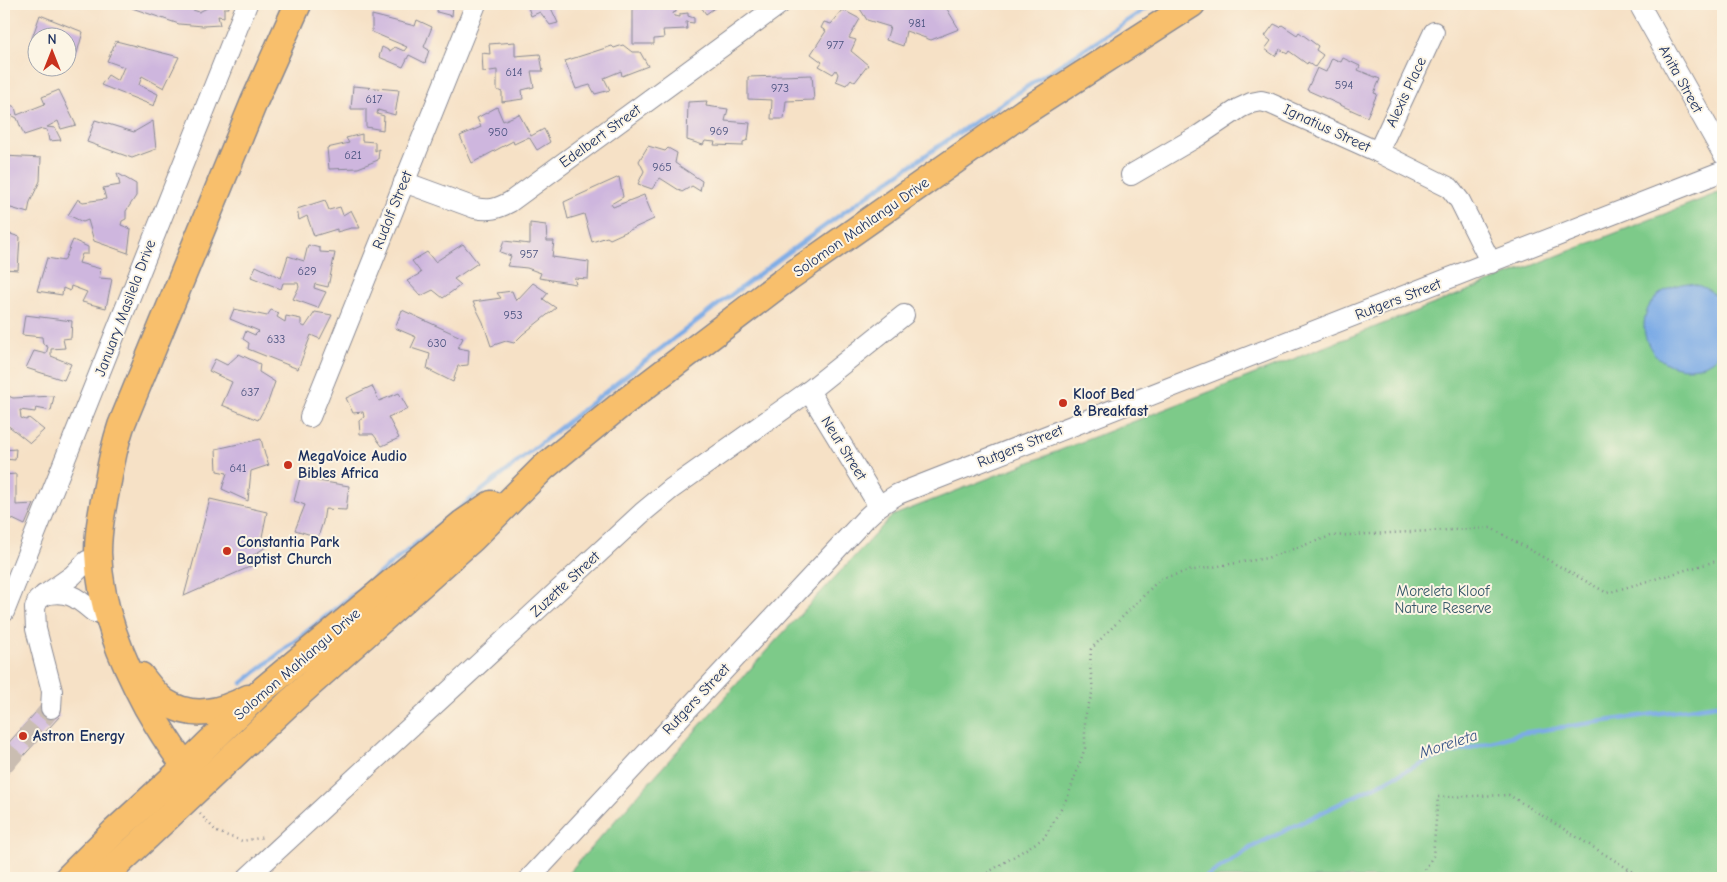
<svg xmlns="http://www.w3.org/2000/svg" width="1727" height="882" font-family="'Comic Neue',sans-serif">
	<rect width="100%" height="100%" fill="#fcf5e5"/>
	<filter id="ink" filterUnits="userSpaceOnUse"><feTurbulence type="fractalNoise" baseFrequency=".02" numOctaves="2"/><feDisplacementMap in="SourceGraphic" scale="10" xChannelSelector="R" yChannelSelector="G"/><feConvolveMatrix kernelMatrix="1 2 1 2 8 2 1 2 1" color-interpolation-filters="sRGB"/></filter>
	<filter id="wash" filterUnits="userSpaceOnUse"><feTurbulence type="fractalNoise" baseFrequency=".0096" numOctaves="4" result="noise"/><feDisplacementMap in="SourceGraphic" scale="20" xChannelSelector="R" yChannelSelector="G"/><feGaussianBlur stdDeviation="1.12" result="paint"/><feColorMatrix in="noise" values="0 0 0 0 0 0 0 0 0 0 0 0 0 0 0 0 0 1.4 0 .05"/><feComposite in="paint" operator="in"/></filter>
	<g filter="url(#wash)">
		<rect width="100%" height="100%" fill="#f6e1c6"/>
		<path fill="#7dca89" stroke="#4c7c74" d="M1723 191V878H564L769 648 892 516Z"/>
		<path fill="#7cabe6" stroke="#4c6da2" d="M1688 283C1704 286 1713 291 1723 303 1723 312 1725 343 1722 349 1718 358 1707 365 1698 367 1637 378 1620 292 1688 283Z"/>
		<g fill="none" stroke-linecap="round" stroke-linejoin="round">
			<g stroke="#7cabe6" stroke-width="4.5">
				<path d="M242 683C416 546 585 403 762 272 889 177 1021 90 1153 4"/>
				<path d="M1205 878 1252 847 1428 760 1522 733 1723 704"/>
			</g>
		</g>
		<g id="blocks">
			<g fill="#ceb6de">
				<path d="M135 4H176L199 12 207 8 205 4H228L229 8H224V17L218 16 220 25 203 26 179 24 132 8Z"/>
				<path d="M438 4H453L452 16 437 12Z"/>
				<path d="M527 4H561L551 8 558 23 550 25 540 12 531 16Z"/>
				<path d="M633 4H675L676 12 673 13 674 16 680 17V14L688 13V16L694 18V23L686 22 687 29 663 30 664 38 654 39V44H633Z"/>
				<path d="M699 4H720L706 14Z"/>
				<path d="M857 4H918L924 7 923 4H944L959 29 931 40 906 31 903 46 886 40 890 27 867 20Z"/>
				<path d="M843 10 860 19 849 38 856 40 851 51 868 65 855 82 851 79 846 85 836 81 838 74 836 70 833 74 819 66 822 62 811 54 826 31 821 28 824 22 831 24Z"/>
				<path d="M40 15 83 32 77 53H68V38H38V40L32 38Z"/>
				<path d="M372 15 415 26 417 20 432 27 424 47 429 50 425 63 409 55 403 67 379 57 382 47 390 51 395 47 404 51 407 47 372 32Z"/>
				<path d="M1274 24 1280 27 1282 25 1297 35 1299 32 1318 46 1316 50 1323 55 1315 67 1308 62 1307 64 1289 51 1287 54 1280 49 1275 56 1265 49 1271 41 1265 36Z"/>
				<path d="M116 41 179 57 164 88 142 76 139 85 158 94 154 106 101 85 108 75 118 81 124 67 107 61Z"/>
				<path d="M515 42V56L540 54 543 71H531L534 87 522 90 523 99 502 102V92L497 90V70L483 72 482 53 490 54 489 44Z"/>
				<path d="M623 45 632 52H640L648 66 622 76 621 71 604 78 610 90 595 94 590 85 576 89 565 61 612 46 614 48Z"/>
				<path d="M1332 58 1341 62 1343 58 1360 66 1358 70 1380 79 1374 93 1377 94 1367 117 1307 90 1317 68 1326 72Z"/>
				<path d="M812 75 814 100 786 101 784 119H771L772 100 748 99V77Z"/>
				<path d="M353 86 399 90 395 115 378 110 377 114 384 116 383 130 366 127V109H351Z"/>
				<path d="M59 90 76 125 61 129 58 121 47 127 55 128 61 140 49 141 47 130 42 129 24 135 17 118 11 115 9 123 4 122V102L15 107 17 115 45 104 42 97Z"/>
				<path d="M707 101 706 106 728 109 725 121 750 123 748 140 743 142V146L714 145 715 142 705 141 703 145 687 140 688 102Z"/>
				<path d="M497 107 503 121 519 114 531 136 544 129 550 142 537 150 529 137 514 144 513 141 472 163 460 136 481 127 477 118Z"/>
				<path d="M95 120 134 132 153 121 156 149 132 158 87 142Z"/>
				<path d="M362 134V141L375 142V151L379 149 378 160 358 168 329 169 327 148 349 143 346 138Z"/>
				<path d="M648 146 665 151 668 148 677 153 675 163 702 181 700 191 692 186 682 192 660 178 652 189 638 184 644 171 639 161Z"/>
				<path d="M4 156 41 158 40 181 30 202 28 213 4 206V198L8 185 4 184Z"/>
				<path d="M117 173 136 184V196L126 211V219L122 221 121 225 131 229 128 253 94 241 88 220 83 222 68 215 78 199 83 202 106 199 103 188 120 185Z"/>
				<path d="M619 177 623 197 611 204 613 207 644 195 654 219 610 239 607 237 592 242 584 214 568 219 564 202Z"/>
				<path d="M325 200 329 210 340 207 343 215 351 210 360 228H351L337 232V229L314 236 307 216 299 220 297 209Z"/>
				<path d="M530 223 546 225 547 241H554L552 257 589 262 588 279 574 278 576 284 539 278 541 273 527 268 507 266 511 256 500 252 504 241 530 244Z"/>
				<path d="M4 232 20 237 18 270 4 269Z"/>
				<path d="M73 240 88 247V254H82L79 263 101 269 99 278 112 279 106 308 82 302 87 292 71 286 70 291 63 288 62 295 37 291 47 258 64 261Z"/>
				<path d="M463 244 478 263 454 279 461 285 443 298 433 290 421 296 407 281 421 273 412 261 427 252 435 262Z"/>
				<path d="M308 245 320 248V252L335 253 328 287 315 284 314 288 326 292 318 308 293 299 299 287 298 283H283L281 289 251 277 256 266 281 278 288 256 304 261Z"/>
				<path d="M533 283 548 293 543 299 556 308 523 334 514 343 506 341 491 346 483 322 473 302 501 298 497 293 512 291 516 301Z"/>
				<path d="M234 309 267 316 271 310 279 313 277 317 285 322 286 316 301 319V325L305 327 315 312 332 315 320 339 311 335 298 369 248 349 249 343 243 339 246 331 255 335 259 331 230 319Z"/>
				<path d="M402 310 463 338 458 348 469 350 468 365 458 366 453 382 427 369 430 354 411 348 416 337 395 328Z"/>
				<path d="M25 315 72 321 71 338 63 339 65 348 51 349V356L71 364 64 380 26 368 34 351 46 354 48 347 43 344 42 337 22 335Z"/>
				<path d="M239 354 260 364 259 372 275 382 268 402 258 420 222 405 232 382 209 371 215 359 227 365Z"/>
				<path d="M372 386 379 401 399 393 408 409 388 417 399 438 382 446 373 434H360L359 421 364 417 363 412 353 413 346 398Z"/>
				<path d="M4 394 13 398 54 396 51 411 36 408 35 412 20 410 21 418 26 420 29 418 44 430 30 443 10 427 4 425Z"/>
				<path d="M261 439 265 455 269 465 251 471 248 501 222 489 227 473 217 471 216 449Z"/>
				<path d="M16 449 15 460 4 459V450Z"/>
				<path d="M16 474V505L34 504 25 525 4 515V475Z"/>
				<path d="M300 478 349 486 346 510 325 509 323 522 318 537 295 530 305 505 294 501Z"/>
				<path d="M210 499 267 512 262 537 269 545 249 558 254 565 184 596Z"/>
				<path d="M45 702 60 716 5 776 4 774V748Z"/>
			</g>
		</g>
	</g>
	<g filter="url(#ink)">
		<use href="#blocks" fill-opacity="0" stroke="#888892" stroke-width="1"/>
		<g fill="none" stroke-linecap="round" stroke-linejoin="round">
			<path stroke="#cabdb1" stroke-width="20" stroke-dasharray="20 10" stroke-linecap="butt" d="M4 765 51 708"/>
			<g stroke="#888892" stroke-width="22">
				<g id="minor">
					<path d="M1639 4 1723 154"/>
					<path d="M1378 152 1434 32"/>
					<path d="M1131 175 1198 136 1240 108 1251 103 1261 101 1269 103 1378 152 1450 188 1460 201 1491 263"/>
					<path d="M404 182 475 208C489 211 497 209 510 202L780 4"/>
					<path d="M809 391 879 506"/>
					<path d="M310 417 476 4"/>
					<path d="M44 595C68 589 77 598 94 612"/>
					<path d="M4 612 247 4"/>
					<path d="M51 708 52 691 36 629 35 608 38 600 72 576 87 561"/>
					<path d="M247 878 642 513 671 489 809 391 904 315"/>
					<path d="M530 878 866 518 879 506 898 494 1723 171"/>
				</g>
			</g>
			<g stroke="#888892" stroke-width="29">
				<g id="major">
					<path d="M141 676C148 685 156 696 165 702 193 720 221 712 248 698"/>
					<path d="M201 785C180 762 163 735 147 707 121 659 100 608 98 553 98 529 103 505 108 481 111 463 115 444 121 426L254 102 298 4"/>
					<path d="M68 878 115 831 175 776 264 689 463 523 491 504"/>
					<path d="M103 878 289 703 472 539 543 468 618 407 789 277 1024 112 1192 4"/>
				</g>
			</g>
			<g stroke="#888892" stroke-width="2.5" stroke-dasharray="1 4" stroke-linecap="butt">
				<path d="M200 814 217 832 242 841 265 837"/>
				<path d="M979 878 1044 838 1068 796 1085 748V717L1093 690 1090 666 1091 649 1160 579 1188 571 1267 558 1331 536 1491 528 1607 593 1723 559"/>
				<path d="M1420 878 1433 856 1438 797 1509 795 1643 878"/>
				<path d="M1718 878 1723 877"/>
			</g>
			<use href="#minor" stroke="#fff" stroke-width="20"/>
			<use href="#major" stroke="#f8bf6c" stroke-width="26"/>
		</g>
	</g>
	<g fill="#c8321e" stroke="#fcf5e5" stroke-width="2">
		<circle cx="1063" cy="403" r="5"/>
		<circle cx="288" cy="465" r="5"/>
		<circle cx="227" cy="551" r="5"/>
		<circle cx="23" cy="736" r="5"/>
	</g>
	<g text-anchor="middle" stroke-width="4" stroke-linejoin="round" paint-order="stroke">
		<g font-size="12" fill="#48517e">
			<text x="917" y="27">981</text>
			<text x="835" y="49">977</text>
			<text x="514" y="76">614</text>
			<text x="1344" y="89">594</text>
			<text x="780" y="92">973</text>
			<text x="374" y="103">617</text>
			<text x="719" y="135">969</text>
			<text x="498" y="136">950</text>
			<text x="353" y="159">621</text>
			<text x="662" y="171">965</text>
			<text x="529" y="258">957</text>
			<text x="307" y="275">629</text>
			<text x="513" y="319">953</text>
			<text x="276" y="343">633</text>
			<text x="437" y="347">630</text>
			<text x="250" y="396">637</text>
			<text x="238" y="472">641</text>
		</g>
		<g font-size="15" fill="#1b2f5e" stroke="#fcf5e5">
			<text transform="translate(1681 79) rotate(61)" y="5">Anita Street</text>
			<text transform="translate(1406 92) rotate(-65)" y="5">Alexis Place</text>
			<text transform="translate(1327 128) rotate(25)" y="5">Ignatius Street</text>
			<text transform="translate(600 136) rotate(-36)" y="5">Edelbert Street</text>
			<text transform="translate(392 210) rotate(-68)" y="5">Rudolf Street</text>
			<text transform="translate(861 227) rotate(-35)" y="5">Solomon Mahlangu Drive</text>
			<text transform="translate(1398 299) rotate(-21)" y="5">Rutgers Street</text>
			<text transform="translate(125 308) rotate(-69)" y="5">January Masilela Drive</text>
			<text transform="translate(1020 446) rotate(-22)" y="5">Rutgers Street</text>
			<text transform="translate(844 448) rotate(58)" y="5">Neut Street</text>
			<text transform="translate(565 584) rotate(-43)" y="5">Zuzette Street</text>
			<text transform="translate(297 664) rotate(-41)" y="5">Solomon Mahlangu Drive</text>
			<text transform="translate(696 699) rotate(-47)" y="5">Rutgers Street</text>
		</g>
		<g font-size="15" font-weight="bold" fill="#1b2f5e" stroke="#fcf5e5" text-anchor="start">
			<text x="1073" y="399">Kloof Bed<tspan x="1073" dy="17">&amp; Breakfast</tspan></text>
			<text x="298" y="461">MegaVoice Audio<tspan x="298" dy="17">Bibles Africa</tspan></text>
			<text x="237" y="547">Constantia Park<tspan x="237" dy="17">Baptist Church</tspan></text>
			<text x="33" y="741">Astron Energy</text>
		</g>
		<g font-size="15" fill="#345669" stroke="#fcf5e5">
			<text x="1443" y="596">Moreleta Kloof<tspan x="1443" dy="17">Nature Reserve</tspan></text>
		</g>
		<g font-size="16" font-style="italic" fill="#385487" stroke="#fcf5e5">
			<text transform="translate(1448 743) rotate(-18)" y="6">Moreleta</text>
		</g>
	</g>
	<rect width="1727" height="882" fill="none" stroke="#fcf5e5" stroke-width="20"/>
	<g transform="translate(52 52)"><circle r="24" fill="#fcf5e5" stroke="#a2a6af"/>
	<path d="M0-4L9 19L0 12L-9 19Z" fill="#c8321e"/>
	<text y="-8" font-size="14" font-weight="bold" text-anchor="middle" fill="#1b2f5e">N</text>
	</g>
</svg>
